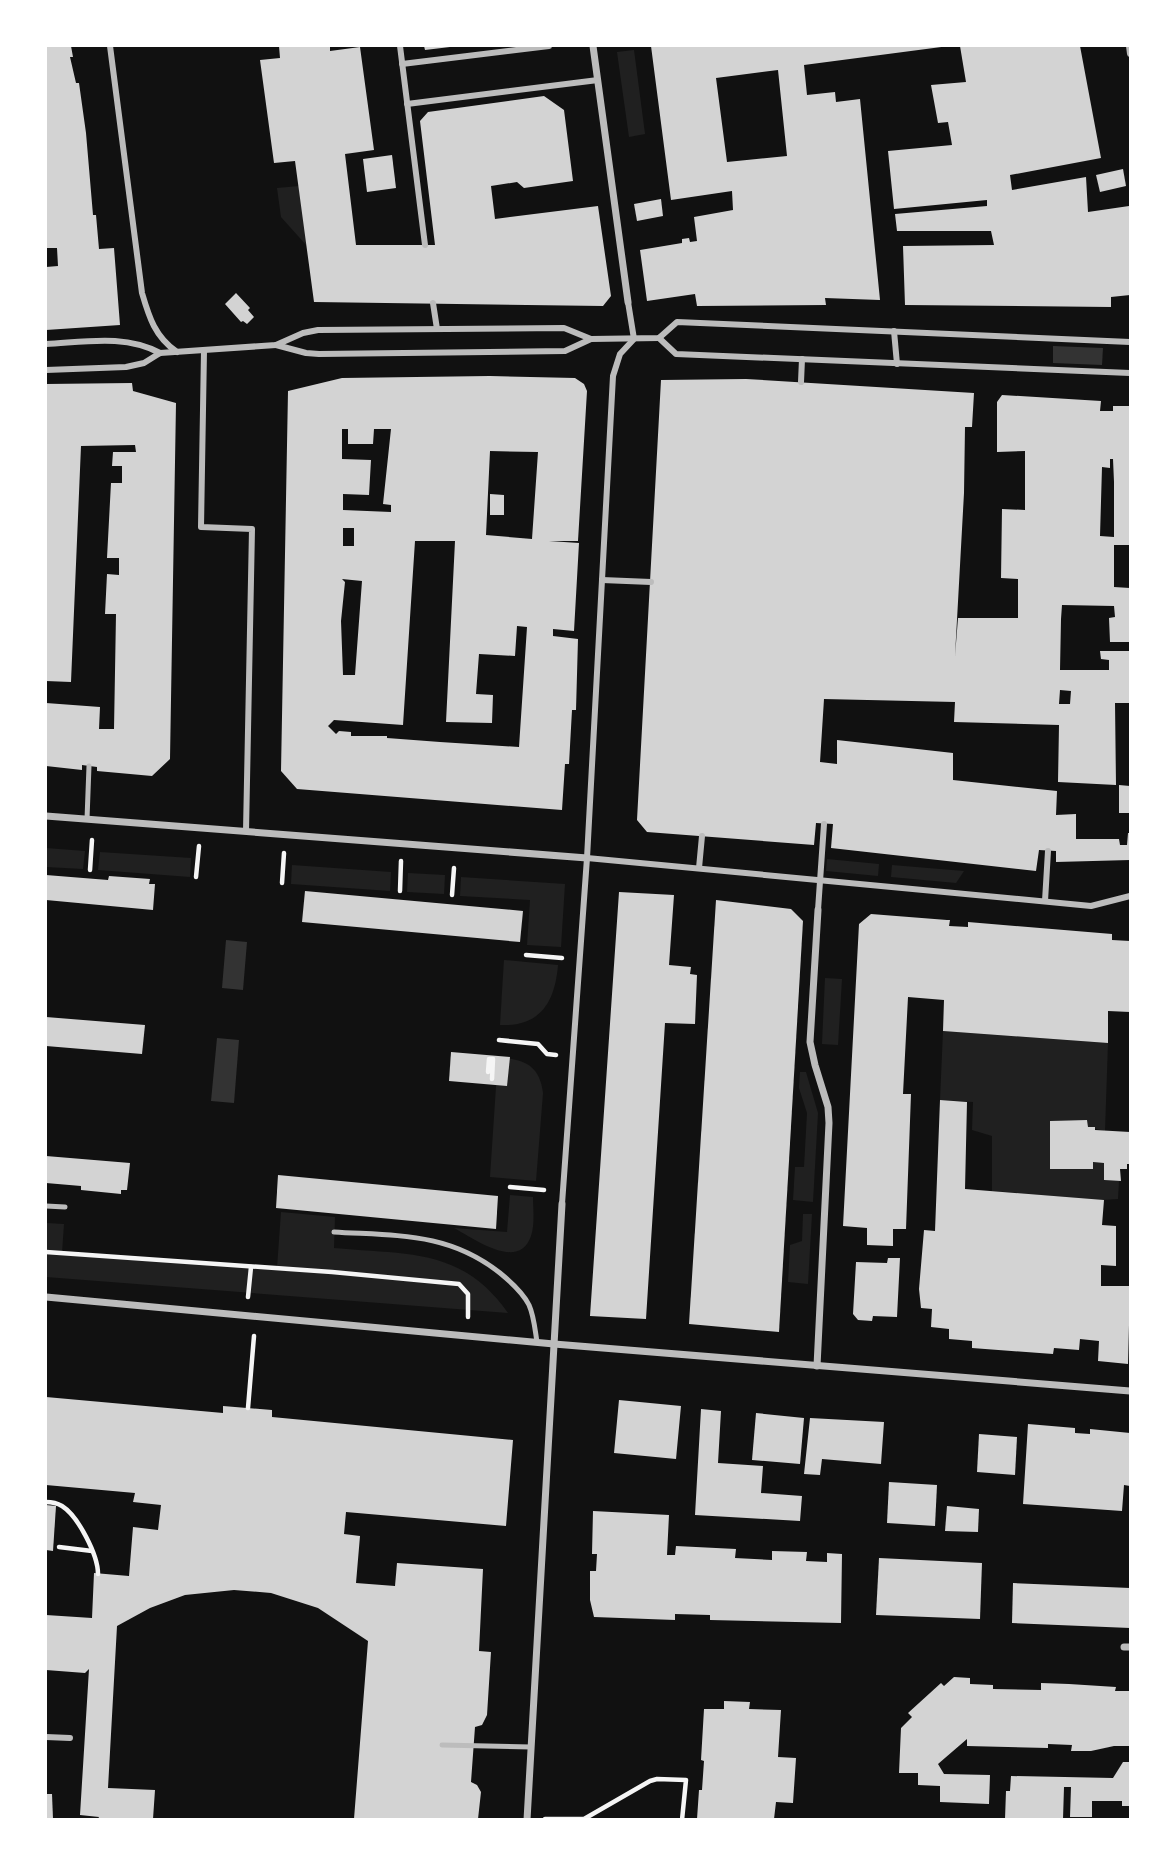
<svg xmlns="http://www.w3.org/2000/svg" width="1176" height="1865" font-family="Helvetica,sans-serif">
	<rect width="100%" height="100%" fill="#111"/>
	<g fill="#202020">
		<path d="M634 50 645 134 629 137 617 52Z"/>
		<path d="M299 186 307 246 281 217 277 188Z"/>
		<path d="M46 848 85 851 83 869 46 867Z"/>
		<path d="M100 852 191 858 190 877 98 870Z"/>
		<path d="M827 859 879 864 878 876 826 871Z"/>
		<path d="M292 865 391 872 390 891 291 884Z"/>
		<path d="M892 865 964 871 956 883 891 877Z"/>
		<path d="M408 873 445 875 444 894 407 892Z"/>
		<path d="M461 877 565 884 561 947 527 945 530 900 460 896Z"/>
		<path d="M504 960 558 965C555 1001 541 1027 500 1025Z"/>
		<path d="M825 978 842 979 838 1045 822 1044Z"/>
		<path d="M943 1031 1108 1043 1105 1131 1088 1127 1087 1120 1051 1121 1050 1168 1093 1169V1162L1104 1163V1180L1119 1181 1118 1199 1103 1200 992 1191V1136L972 1130 973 1102 940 1100Z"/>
		<path d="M498 1057C524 1060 539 1064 543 1093L536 1181 490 1177Z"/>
		<path d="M800 1072H806L818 1113 813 1202 793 1200 795 1167H804L807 1113 799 1088Z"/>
		<path d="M510 1195 533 1197C533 1209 535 1224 531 1236 519 1272 473 1238 454 1228L507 1232Z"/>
		<path d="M281 1212 335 1217 334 1248C406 1255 462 1247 508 1313L46 1277V1223L64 1224 62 1253 277 1268Z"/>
		<path d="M803 1214H812L808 1284 788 1282 790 1245 802 1241Z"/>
	</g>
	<g fill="#333">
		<path d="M1053 346 1103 348 1102 365 1053 363Z"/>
		<path d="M226 940 247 942 243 990 222 988Z"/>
		<path d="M217 1038 239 1040 234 1103 211 1101Z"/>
	</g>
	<g fill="#d3d3d3" fill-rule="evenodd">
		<path d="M46 46H71L73 57H70L76 83H79L86 133 93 215H96L99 249 114 248 120 325 46 330V267L58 266 57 248H46Z"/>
		<path d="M279 46H330V51L360 47 374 150 345 154 356 245H435L420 121 428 112 544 96 564 110 573 181 524 188 517 182 491 186 495 219 598 206 611 296 603 306 314 302 295 161 274 163 260 60 280 58Z"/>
		<path d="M424 46H450V47L425 50Z"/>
		<path d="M651 46H949L804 65 807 95 835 92 836 102 860 99 880 300 825 298 826 305 697 306 695 294 647 301 640 250 682 243V239L689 238 690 242 697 241 694 217 733 210 732 191 671 200ZM778 70 787 156 727 162 716 78Z"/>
		<path d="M960 46H1080L1101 158 1010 175 1012 190 1086 177 1088 212 1129 206 1130 295 1111 297V307L905 305 903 246 994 245 991 231H897L895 214 987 206V200L894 209 888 151 952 145 948 122 938 123 931 85 966 82Z"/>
		<path d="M392 155 396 188 367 192 363 159Z"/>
		<path d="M1123 169 1126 186 1100 192 1096 175Z"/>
		<path d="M661 199 663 216 637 221 634 204Z"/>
		<path d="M236 293 250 308 248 310 254 317 247 324 243 321 241 322 225 304Z"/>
		<path d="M490 376 575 378 584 384 587 391 578 541H549L579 543 574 631 553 629V636L578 639 576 710H572L569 764H565L562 810 297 789 281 771 288 391 342 378ZM342 429H348V444H373L374 429H391L383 504 391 505V512L343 510V494L369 495 371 460 342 459ZM490 451 538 452 532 539 486 535ZM343 528H354V546H343ZM415 541H455L446 722 492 723 493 695 476 694 479 654 515 656 517 626 527 627 519 747 440 742 387 738V736H351V732L339 731 336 734 328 726 334 720 403 725ZM342 579 362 581 355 675H343L341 621 345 582Z"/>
		<path d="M746 379 974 393 972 427H965L964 493 955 656 958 618H1018V579L1001 578 1002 509 1025 510V451L997 452V402L1002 395 1101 401 1100 411H1113V406H1130V545H1114V587L1130 588V642H1110L1109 618 1115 617 1114 606 1062 605 1061 619 1060 670H1109V660L1101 659 1100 651H1130V703H1115L1116 785 1058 782 1059 725 954 722 955 702 824 699 820 762 837 764V740L953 753V780L1057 791 1056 815 1076 814V839H1119L1120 845H1127L1128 833H1130V860L1056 862V851L1039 850 1036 871 831 848 833 824 816 823 814 845 647 832 637 820 661 380ZM1110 459H1113L1114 482V537L1100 536 1102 467 1110 468ZM1060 690 1071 691 1070 704H1059Z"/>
		<path d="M132 383 133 391 176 403 170 759 152 776 97 771V767L82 765V770L46 766V703L100 707 99 729H114L116 614H105L107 574 119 575V558H107L111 483H122V466H112L113 452H136L135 445 81 446 71 682 46 681V384Z"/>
		<path d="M490 494 504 495V515H490Z"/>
		<path d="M1119 785 1130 786V813H1119Z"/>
		<path d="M46 875 108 880 109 876 150 879 149 884H155L153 910 46 900Z"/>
		<path d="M305 891 523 911 520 942 302 922Z"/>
		<path d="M619 892 674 895 669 965 691 967 690 974 697 975 695 1024 665 1023 646 1319 590 1316Z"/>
		<path d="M716 900 791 909 803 921 779 1332 689 1324Z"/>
		<path d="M871 914 947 920H950L949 926 968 927V922L1112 934V940L1130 941V1012L1108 1011V1043L943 1031 944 1000 908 997 903 1094H911L906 1229H893V1246L867 1245V1228L843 1226 859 924Z"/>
		<path d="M46 1017 145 1025 142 1054 46 1046Z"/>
		<path d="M451 1052 510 1057 507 1086 449 1081Z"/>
		<path d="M940 1100 967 1102 965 1189 1104 1200 1102 1225 1116 1226V1266L1101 1265V1286H1130L1128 1364 1098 1361 1099 1341 1080 1339 1079 1350 1054 1348 1053 1354 972 1348V1341L949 1339V1329L931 1327 932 1309 921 1308 919 1289 924 1230 935 1231Z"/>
		<path d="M1087 1120 1088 1127H1095V1130L1130 1132V1164H1127V1169H1120L1121 1181 1104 1180V1163L1093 1162V1169H1050V1121Z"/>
		<path d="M46 1156 130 1163 127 1190H121V1194L81 1190V1186L46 1183Z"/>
		<path d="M278 1175 498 1196 496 1229 276 1208Z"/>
		<path d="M888 1258H900L897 1317 873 1316 872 1321 858 1320 853 1314 856 1262 887 1263Z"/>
		<path d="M46 1397 223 1413V1406L272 1410V1417L513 1440 506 1526 346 1512 344 1534 360 1536 356 1583 395 1586 397 1563 483 1569 479 1651 491 1652 487 1715 482 1725 475 1727 471 1782 477 1785 481 1792 478 1819H354L368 1641 318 1608 271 1593 234 1590 185 1595 150 1608 117 1626 108 1788 155 1790 153 1819H98L99 1817 80 1815 89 1669 85 1673 46 1670V1615L92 1618 94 1573 129 1576 133 1527 158 1530 161 1505 133 1502 135 1493 46 1485Z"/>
		<path d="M619 1400 681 1406 676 1459 614 1453Z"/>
		<path d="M701 1409 721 1411 718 1463 763 1466 761 1493 802 1496 800 1521 695 1515Z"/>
		<path d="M756 1413 804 1418 800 1464 752 1460Z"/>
		<path d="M810 1418 884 1422 881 1464 822 1459 820 1475 804 1474Z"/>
		<path d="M1028 1424 1075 1428V1433L1090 1434V1429L1130 1433V1486L1124 1485 1122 1511 1023 1504Z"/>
		<path d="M979 1434 1017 1437 1015 1475 977 1472Z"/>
		<path d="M889 1482 937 1485 935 1526 887 1523Z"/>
		<path d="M46 1505 56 1506 53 1551 46 1550Z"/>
		<path d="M947 1506 979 1509 978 1532 945 1531Z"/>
		<path d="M593 1511 669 1515 667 1555H675L676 1546 736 1549 735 1558 772 1560V1551L807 1552 806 1561 827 1562V1553L842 1554 841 1623 710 1620V1615L675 1614V1620L594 1617 590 1600V1571H596L597 1554H592Z"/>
		<path d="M879 1558 982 1563 980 1619 876 1615Z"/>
		<path d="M1013 1583 1130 1588V1628L1012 1623Z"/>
		<path d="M954 1677 970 1678V1684L993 1685V1689L1041 1690V1683L1069 1684 1116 1687 1115 1691H1130V1746H1114L1091 1751H1071L1072 1745 1048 1744V1748L967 1746V1739L938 1764 944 1774 990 1775 989 1804 940 1802V1786L918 1785V1773H899L901 1728 912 1717 908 1713 941 1683 944 1686Z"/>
		<path d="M724 1701 750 1702 749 1709 781 1710 778 1757 796 1758 793 1803 776 1802 774 1819H697L699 1790H702L704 1761 701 1760 704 1709H724Z"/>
		<path d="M1123 1762H1130V1806H1122V1801H1092V1817H1070L1071 1787H1064L1063 1819H1005L1006 1791H1010L1011 1776 1113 1778Z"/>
		<path d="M46 1794H52L53 1819H46Z"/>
	</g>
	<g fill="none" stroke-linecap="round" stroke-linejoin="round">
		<g stroke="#f5f5f5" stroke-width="4.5">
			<path d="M90 870 92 840"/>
			<path d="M196 877 199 846"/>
			<path d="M282 883 284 853"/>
			<path d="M400 891 401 861"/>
			<path d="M452 895 454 868"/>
			<path d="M526 955 562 958"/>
			<path d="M499 1040 538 1044 547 1054 556 1055"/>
			<path d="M488 1072 489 1059H493L492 1079"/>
			<path d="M510 1187 544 1190"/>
			<path d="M46 1252 332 1272 459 1284 468 1294V1317"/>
			<path d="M248 1297 251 1267"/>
			<path d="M248 1408 254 1336"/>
			<path d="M46 1502C51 1502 57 1503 62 1506 78 1516 98 1555 98 1574"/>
			<path d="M59 1547 92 1551"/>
			<path d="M545 1819H584L650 1781 657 1779 686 1780 682 1820"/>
		</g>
		<g stroke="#bcbcbc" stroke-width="5">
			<path d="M87 819 89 766"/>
			<path d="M46 1206 65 1207"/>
			<path d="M334 1232C397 1236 448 1232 500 1273 511 1282 523 1293 529 1305 534 1316 535 1330 537 1342"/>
			<path d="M442 1745 531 1747"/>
		</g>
		<g stroke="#bcbcbc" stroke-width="6">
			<path d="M110 46 142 293C149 317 155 337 177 352"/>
			<path d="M400 46 425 245"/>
			<path d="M1129 46 1130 54"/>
			<path d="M402 64 549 46"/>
			<path d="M407 104 598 80"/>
			<path d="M433 303 437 329"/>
			<path d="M894 331 897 364"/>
			<path d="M659 338 676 354 1130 373"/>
			<path d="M46 344C85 342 125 334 160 353"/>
			<path d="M276 345 306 353 319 354 565 351 591 339 659 338 677 322 1130 342"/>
			<path d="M204 351 201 527 252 529 246 831"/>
			<path d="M46 370 126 367 144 363 160 353 276 345 303 333 318 330 564 328 591 339"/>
			<path d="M801 382 802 359"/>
			<path d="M602 580 651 582"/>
			<path d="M587 858 1091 906 1130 896"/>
			<path d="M699 868 702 836"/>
			<path d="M1045 901 1048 851"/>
			<path d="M818 910 824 824"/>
			<path d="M562 1204 587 858 613 376 620 354 634 339 628 302"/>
			<path d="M46 1737 70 1738"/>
		</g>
		<g stroke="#bcbcbc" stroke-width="7">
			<path d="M593 46 628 302"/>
			<path d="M46 816 587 858"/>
			<path d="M46 1297 554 1344 1130 1391"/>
			<path d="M817 1366 829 1123 828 1107 815 1065 810 1042 818 910"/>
			<path d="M1124 1647H1130"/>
			<path d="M527 1820 562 1204"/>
		</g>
	</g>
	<rect width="1176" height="1865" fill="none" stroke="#ffffff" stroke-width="94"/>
</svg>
